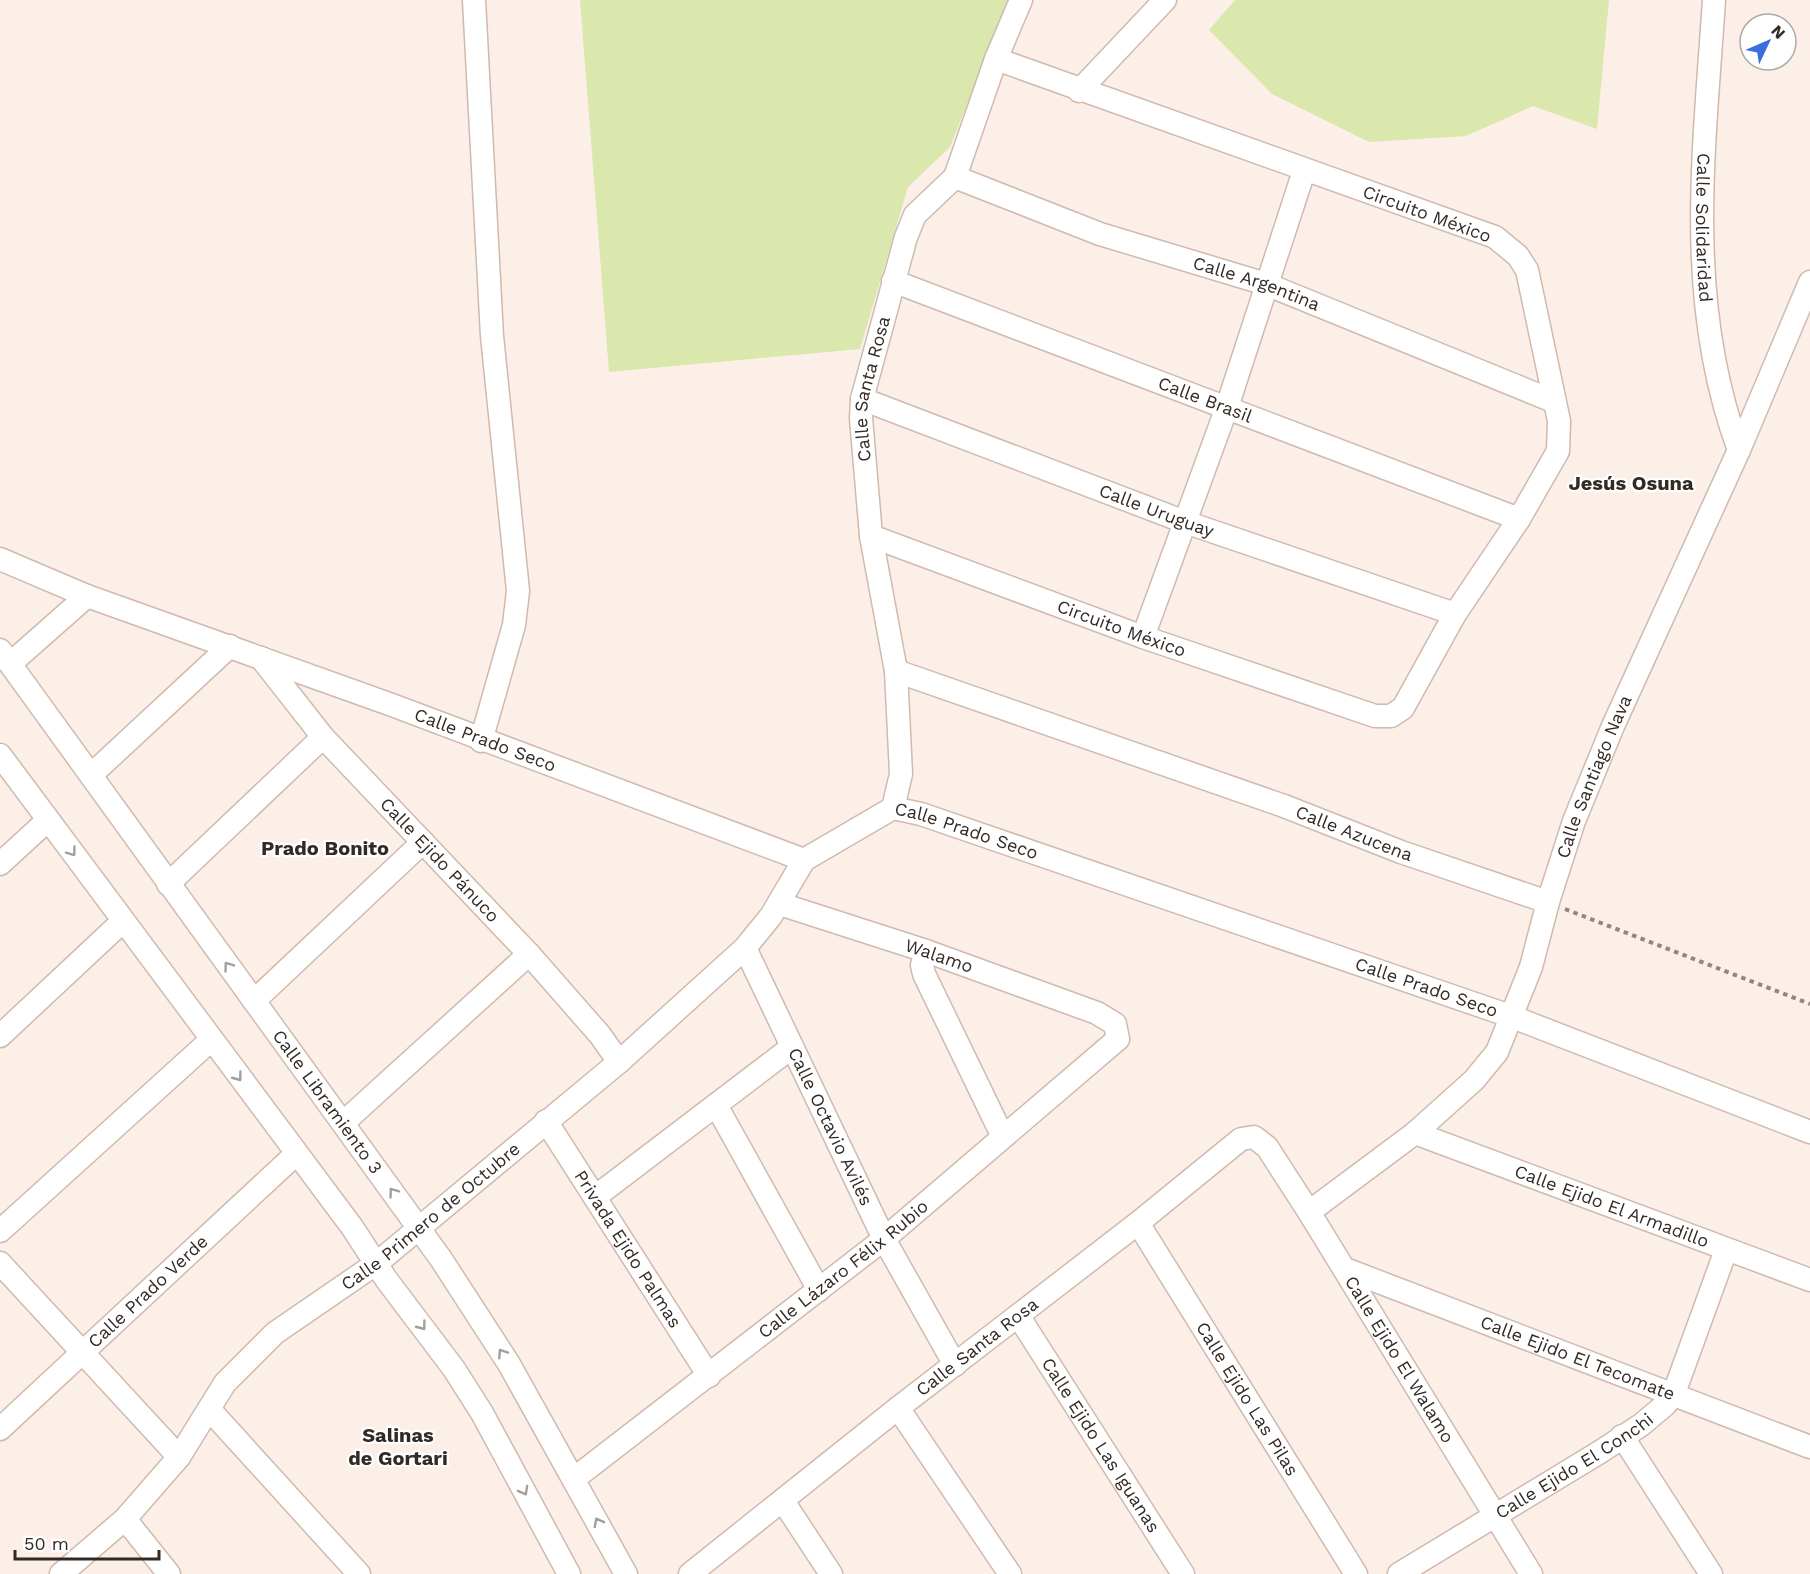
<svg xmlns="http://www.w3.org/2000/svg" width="1810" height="1574" font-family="'Work Sans',sans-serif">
	<rect width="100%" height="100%" fill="#fcefe8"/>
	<g fill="#dae8ad">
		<path d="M580 0H1009L950 147 908 187 860 349 609 372Z"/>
		<path d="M1235 0H1609L1597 129 1533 106 1466 136 1369 142 1272 94 1209 30Z"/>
	</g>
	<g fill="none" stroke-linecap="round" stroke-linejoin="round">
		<g stroke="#cfbaae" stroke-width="25">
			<g id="minor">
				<path d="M474 0 492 336 518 591 514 625 481 741"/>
				<path id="s1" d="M1714 0C1704 153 1684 302 1739 450"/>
				<path d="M1079 91 1165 0"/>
				<path id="s2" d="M955 177 1100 234 1266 284 1553 401"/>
				<path id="s3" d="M893 281 1519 519"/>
				<path id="s4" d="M862 399 1185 522 1455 614"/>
				<path id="s5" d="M871 536 1143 637 1375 716H1391L1403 708 1455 614 1519 519 1558 451 1559 421 1527 270 1518 256 1495 237 996 59"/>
				<path id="s6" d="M0 559 87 596 392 705 804 860"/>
				<path d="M1143 637 1227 407 1304 171"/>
				<path id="s7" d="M0 650 441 1259 509 1364 626 1574"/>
				<path id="s8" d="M261 658 323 737 529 954 600 1035 619 1062"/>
				<path d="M11 663 87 596"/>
				<path id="s9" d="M896 671 1284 806 1401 852 1548 902"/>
				<path d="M0 755 352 1227 386 1279 454 1369 482 1413 569 1574"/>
				<path d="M91 775 230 646"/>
				<path id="s10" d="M893 808 901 774 896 671 871 536 861 418 862 399 906 237 915 215 955 177 996 59 1021 0"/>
				<path id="s11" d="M804 860 893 808 921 814 1510 1016 1810 1132"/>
				<path d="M0 864 48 820"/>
				<path d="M168 884 323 737"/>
				<path id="s12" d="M745 948 884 1239 955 1365"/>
				<path d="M926 951 922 965 924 974 1002 1135"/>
				<path d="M254 1001 423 842"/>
				<path d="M0 1036 123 921"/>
				<path d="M716 1105 819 1290"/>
				<path id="s13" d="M546 1121 709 1376"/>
				<path d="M343 1123 529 954"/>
				<path id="s14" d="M1415 1133 1810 1280"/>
				<path d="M595 1197 792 1047"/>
				<path id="s15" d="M1309 1212 1415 1133 1474 1080 1497 1052 1531 967 1548 902 1574 821 1613 726 1739 450 1810 282"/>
				<path id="s16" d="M1138 1223 1356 1574"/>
				<path d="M0 1231 211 1040"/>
				<path d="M0 1263 179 1457"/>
				<path id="s17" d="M1345 1269 1810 1447"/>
				<path id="s18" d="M1019 1317 1183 1574"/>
				<path d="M898 1408 1010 1574"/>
				<path d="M209 1409 359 1574"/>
				<path id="s19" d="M0 1429 296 1154"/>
				<path d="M1622 1436 1711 1574"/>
				<path id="s20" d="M575 1478 884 1239 1118 1039 1115 1024 1097 1013 926 951 780 904"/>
				<path d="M783 1501 831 1574"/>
				<path d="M125 1519 169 1574"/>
				<path id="s21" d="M61 1574 125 1519 179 1457 225 1383 275 1333 377 1263 619 1062 745 948 771 916 804 860"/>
				<path id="s22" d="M690 1574 898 1408 1138 1223 1241 1139 1254 1137 1267 1147 1309 1212 1531 1574"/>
				<path id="s23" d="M1399 1574 1600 1452 1641 1425 1665 1405 1674 1393 1726 1250"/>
			</g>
		</g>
		<path stroke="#918781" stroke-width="4" stroke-dasharray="4.5 4.5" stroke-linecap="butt" d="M1565 909 1810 1004"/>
		<use href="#minor" stroke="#fff" stroke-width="22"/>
	</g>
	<defs><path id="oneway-chevron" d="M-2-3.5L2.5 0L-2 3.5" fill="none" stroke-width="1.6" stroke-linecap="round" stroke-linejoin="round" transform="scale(1.5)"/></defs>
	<g stroke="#a39f9d">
		<use href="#oneway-chevron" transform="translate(72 852) rotate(54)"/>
		<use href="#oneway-chevron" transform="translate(228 966) rotate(-126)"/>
		<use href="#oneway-chevron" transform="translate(238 1077) rotate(53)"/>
		<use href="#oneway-chevron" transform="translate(393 1192) rotate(-126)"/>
		<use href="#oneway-chevron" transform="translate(422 1326) rotate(53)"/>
		<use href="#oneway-chevron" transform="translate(502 1353) rotate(-123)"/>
		<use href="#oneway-chevron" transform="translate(524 1491) rotate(61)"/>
		<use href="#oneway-chevron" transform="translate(598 1522) rotate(-118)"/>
	</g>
	<g text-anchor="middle" stroke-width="4.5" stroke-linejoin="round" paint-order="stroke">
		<g font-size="18" fill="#322a25" stroke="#fff">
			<text transform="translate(1427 214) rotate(20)" y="6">Circuito México</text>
			<text dy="6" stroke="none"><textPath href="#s1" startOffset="228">Calle Solidaridad</textPath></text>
			<text dy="6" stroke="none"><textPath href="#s2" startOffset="320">Calle Argentina</textPath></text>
			<text dy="6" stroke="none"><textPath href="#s10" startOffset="424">Calle Santa Rosa</textPath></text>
			<text dy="6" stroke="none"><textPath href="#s3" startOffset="334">Calle Brasil</textPath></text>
			<text dy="6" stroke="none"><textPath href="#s4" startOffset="315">Calle Uruguay</textPath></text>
			<text dy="6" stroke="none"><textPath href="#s5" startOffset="267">Circuito México</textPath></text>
			<text dy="6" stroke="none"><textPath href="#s6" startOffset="518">Calle Prado Seco</textPath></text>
			<text dy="6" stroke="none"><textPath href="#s15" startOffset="540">Calle Santiago Nava</textPath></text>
			<text dy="6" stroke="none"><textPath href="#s9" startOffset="486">Calle Azucena</textPath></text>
			<text dy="6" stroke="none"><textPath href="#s11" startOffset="180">Calle Prado Seco</textPath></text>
			<text dy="6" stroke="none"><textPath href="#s8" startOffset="270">Calle Ejido Pánuco</textPath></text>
			<text transform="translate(939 956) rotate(19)" y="6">Walamo</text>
			<text dy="6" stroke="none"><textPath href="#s11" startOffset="666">Calle Prado Seco</textPath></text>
			<text dy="6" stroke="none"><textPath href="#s7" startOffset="558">Calle Libramiento 3</textPath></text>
			<text dy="6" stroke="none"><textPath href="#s12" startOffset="198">Calle Octavio Avilés</textPath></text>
			<text dy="6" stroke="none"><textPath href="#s14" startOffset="210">Calle Ejido El Armadillo</textPath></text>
			<text dy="6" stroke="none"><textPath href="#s21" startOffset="519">Calle Primero de Octubre</textPath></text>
			<text dy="6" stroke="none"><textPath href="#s13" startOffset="152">Privada Ejido Palmas</textPath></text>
			<text dy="6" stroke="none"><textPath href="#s20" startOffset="340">Calle Lázaro Félix Rubio</textPath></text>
			<text dy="6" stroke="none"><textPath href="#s19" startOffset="202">Calle Prado Verde</textPath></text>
			<text dy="6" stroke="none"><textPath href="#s22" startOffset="366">Calle Santa Rosa</textPath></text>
			<text dy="6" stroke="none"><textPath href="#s17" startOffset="249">Calle Ejido El Tecomate</textPath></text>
			<text dy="6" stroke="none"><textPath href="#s22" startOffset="982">Calle Ejido El Walamo</textPath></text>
			<text dy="6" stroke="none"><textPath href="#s16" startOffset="207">Calle Ejido Las Pilas</textPath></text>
			<text dy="6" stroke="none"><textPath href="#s18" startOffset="152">Calle Ejido Las Iguanas</textPath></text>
			<text dy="6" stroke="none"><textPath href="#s23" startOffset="206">Calle Ejido El Conchi</textPath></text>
		</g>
		<g font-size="20" font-weight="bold" fill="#322a25" stroke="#fff">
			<text x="1631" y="490">Jesús Osuna</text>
			<text x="325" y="855">Prado Bonito</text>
			<text x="398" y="1442">Salinas<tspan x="398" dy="23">de Gortari</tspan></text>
		</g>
	</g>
	<g transform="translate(1768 42) rotate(46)"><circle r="28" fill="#ffffff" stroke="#adaaa8" stroke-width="1.5"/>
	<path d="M0-4.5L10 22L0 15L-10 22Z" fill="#3a6edd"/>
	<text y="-9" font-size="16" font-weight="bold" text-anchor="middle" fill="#322a25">N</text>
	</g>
	<path d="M15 1550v9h144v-9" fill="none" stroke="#322a25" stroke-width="3"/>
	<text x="24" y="1550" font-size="18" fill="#322a25" stroke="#ffffff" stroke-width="4.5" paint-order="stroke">50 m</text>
</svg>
